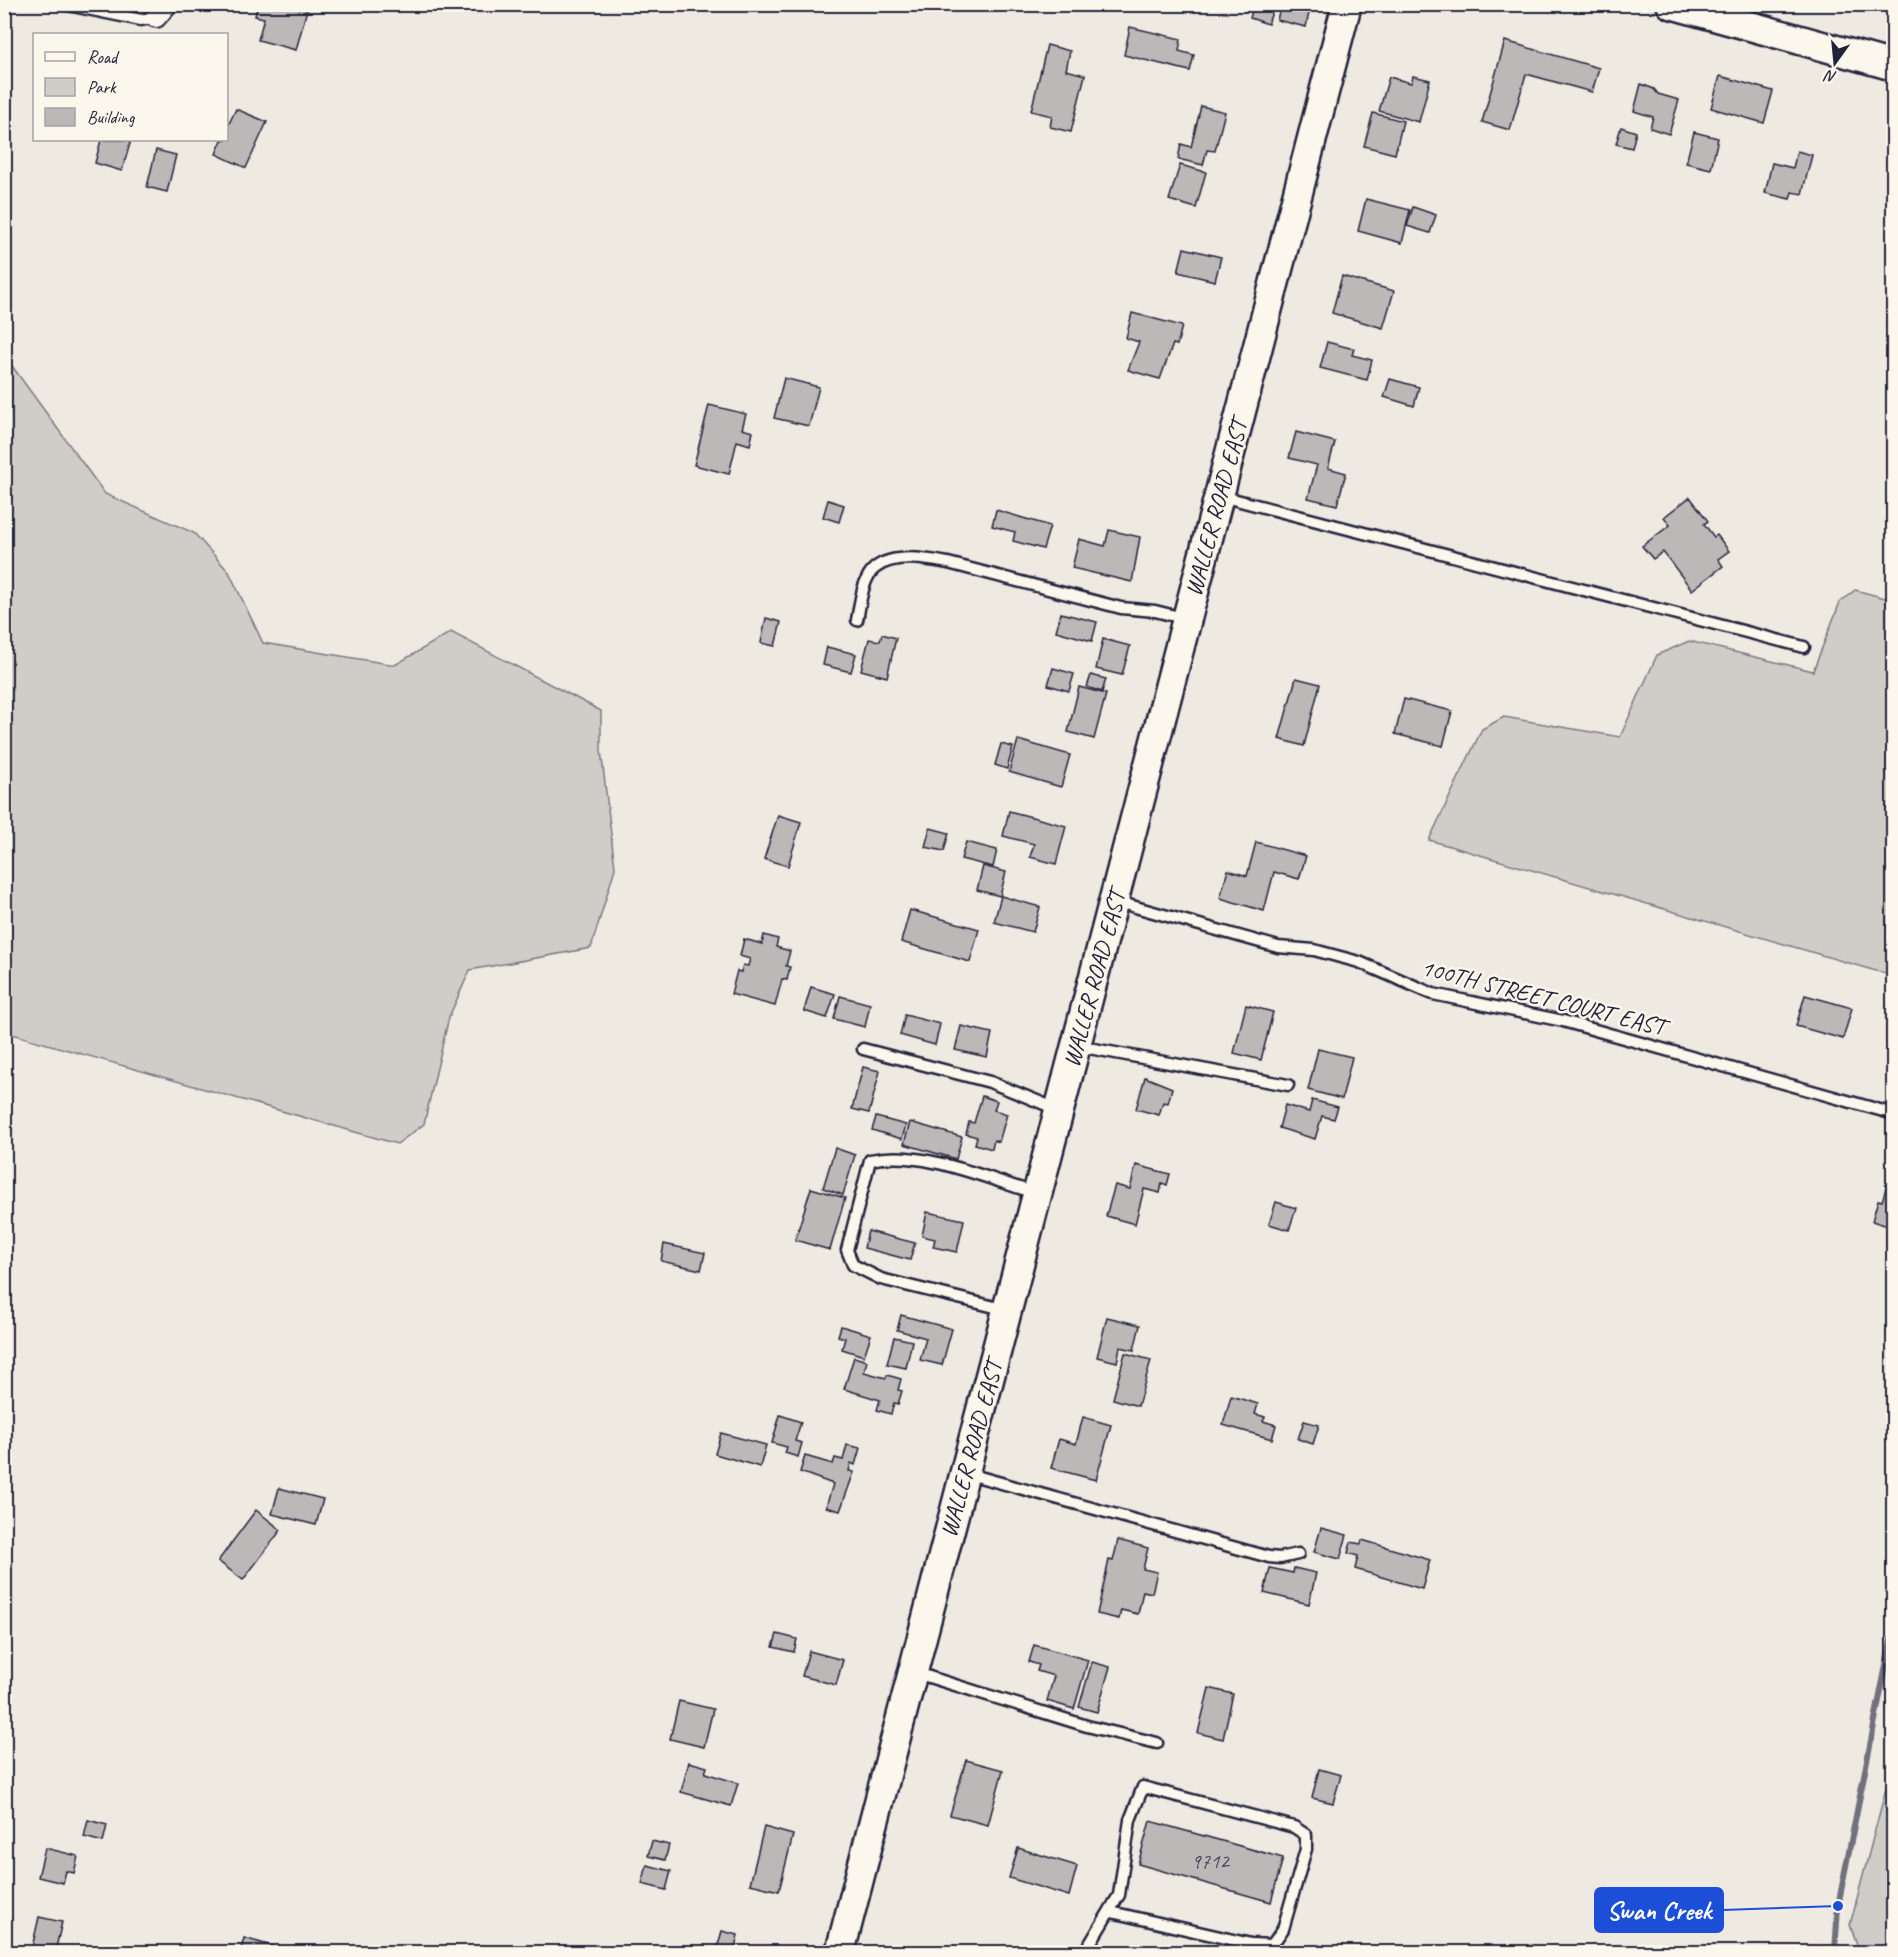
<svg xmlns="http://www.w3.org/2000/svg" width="1898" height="1957" font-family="Caveat,sans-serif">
	<rect width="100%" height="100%" fill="#eeeae2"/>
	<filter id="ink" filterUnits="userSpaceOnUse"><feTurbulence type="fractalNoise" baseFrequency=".0167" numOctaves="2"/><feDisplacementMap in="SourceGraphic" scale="12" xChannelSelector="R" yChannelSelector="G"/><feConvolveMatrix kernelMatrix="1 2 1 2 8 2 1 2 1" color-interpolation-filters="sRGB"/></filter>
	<g filter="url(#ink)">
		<g fill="#d0cdc9" stroke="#797882" stroke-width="1.5">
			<path d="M4 355 105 494 194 533 229 572 263 643 395 665 451 632 601 711V750L615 868 591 948 470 970 449 1017 424 1124 397 1144 5 1032Z"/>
			<path d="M1855 590 1893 600V976L1429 840 1482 729 1504 717 1620 737 1657 655 1689 641 1813 671 1840 602Z"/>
			<path d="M1893 1762V1952H1860L1850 1925Z"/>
		</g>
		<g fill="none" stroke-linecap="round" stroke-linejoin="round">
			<path stroke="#716f7c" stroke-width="6" d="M1835 1952 1838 1906 1894 1625"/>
		</g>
		<g fill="#bcb8b8" stroke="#22223b" stroke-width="1.5">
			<path d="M258 4 308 6 296 50 258 40 264 18 255 16Z"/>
			<path d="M1254 4 1274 6 1268 24 1250 18Z"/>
			<path d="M1281 4 1310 8 1306 27 1277 20Z"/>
			<path d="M1130 27 1181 39 1179 51 1194 55 1190 71 1124 55Z"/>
			<path d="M1505 41 1599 68 1592 92 1526 74 1510 130 1482 122Z"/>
			<path d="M1047 45 1070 51 1066 70 1085 75 1071 132 1050 127 1052 116 1031 111Z"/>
			<path d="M1413 76 1430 80 1419 122 1379 111 1389 77 1411 83Z"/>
			<path d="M1720 76 1773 91 1764 123 1711 108Z"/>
			<path d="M1641 84 1654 89 1658 94 1679 100 1669 134 1650 128 1653 117 1634 111Z"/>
			<path d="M1201 106 1225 112 1215 151 1207 150 1203 165 1178 159 1181 144 1191 147Z"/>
			<path d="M236 109 267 122 246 168 216 154 222 140H226V130Z"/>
			<path d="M1373 113 1403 121 1395 154 1364 146Z"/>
			<path d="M1621 127 1636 132 1632 148 1616 144Z"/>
			<path d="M1694 132 1718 138 1711 169 1686 163Z"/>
			<path d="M101 140H131L122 171 95 163Z"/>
			<path d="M156 150 176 155 167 192 147 187Z"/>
			<path d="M1797 151 1812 155 1802 194 1792 192 1790 199 1765 193 1772 163 1793 168Z"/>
			<path d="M1180 165 1206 172 1196 208 1169 200Z"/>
			<path d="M1366 199 1410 210 1402 243 1358 231Z"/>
			<path d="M1413 207 1436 215 1430 233 1407 226Z"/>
			<path d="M1184 248 1221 257 1215 281 1178 272Z"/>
			<path d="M1342 276 1394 291 1383 328 1332 313Z"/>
			<path d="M1132 313 1182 326 1177 345 1173 344 1160 379 1128 370 1139 342 1126 338Z"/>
			<path d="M1327 342 1354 349 1352 355 1372 360 1367 380 1320 368Z"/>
			<path d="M784 378 819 387 809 426 774 418Z"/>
			<path d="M1390 379 1419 387 1414 406 1384 397Z"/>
			<path d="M709 405 746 414 742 429 753 432 750 445 737 441 729 474 694 465Z"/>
			<path d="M1296 432 1335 442 1328 468 1346 473 1337 505 1308 498 1317 465 1289 458Z"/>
			<path d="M1690 497 1708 521 1704 524 1714 537 1717 535 1729 551 1718 559 1723 566 1692 590 1663 552 1653 559 1642 546 1670 525 1664 517Z"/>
			<path d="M828 500 844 505 839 522 823 517Z"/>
			<path d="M996 510 1050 526 1043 549 1013 541 1015 532 992 526Z"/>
			<path d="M1109 530 1140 537 1132 582 1072 568 1079 539 1105 546Z"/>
			<path d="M1061 613 1097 622 1092 641 1056 631Z"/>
			<path d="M766 618 781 622 775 646 761 643Z"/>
			<path d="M882 634 896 638 887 677 861 670 869 639 880 641Z"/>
			<path d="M1103 639 1130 646 1122 675 1096 669Z"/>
			<path d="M827 647 856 654 851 672 823 665Z"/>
			<path d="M1053 668 1074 674 1069 691 1048 685Z"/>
			<path d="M1091 675 1106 679 1102 692 1087 687Z"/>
			<path d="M1296 678 1320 684 1304 746 1279 739Z"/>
			<path d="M1079 687 1106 694 1094 739 1068 732Z"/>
			<path d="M1404 699 1452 711 1443 746 1395 734Z"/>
			<path d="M1018 740 1070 755 1061 787 1009 772Z"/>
			<path d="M1001 744 1013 747 1007 769 995 765Z"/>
			<path d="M1009 811 1066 826 1056 864 1030 857 1034 844 1003 836Z"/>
			<path d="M778 815 801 822 788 866 764 859Z"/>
			<path d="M930 828 949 833 944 851 925 847Z"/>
			<path d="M966 842 997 850 993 867 961 859Z"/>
			<path d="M1256 842 1306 856 1299 879 1274 872 1264 911 1220 898 1228 870 1247 876Z"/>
			<path d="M983 866 1006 872 1000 896 977 890Z"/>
			<path d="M1001 896 1040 907 1033 932 994 922Z"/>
			<path d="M910 910 979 929 970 962 901 942Z"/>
			<path d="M764 935 778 939 776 947 790 951 786 966 790 967 787 980 782 979 775 1006 731 994 737 971 741 972 743 965 748 966 750 959 740 956 744 939 762 944Z"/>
			<path d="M811 987 835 994 827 1018 804 1011Z"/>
			<path d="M1805 995 1852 1008 1843 1039 1796 1026Z"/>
			<path d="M840 996 870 1004 865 1027 834 1019Z"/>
			<path d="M1246 1005 1273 1012 1261 1060 1234 1053Z"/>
			<path d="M905 1015 940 1024 935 1045 900 1035Z"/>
			<path d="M961 1026 992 1033 987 1057 955 1050Z"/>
			<path d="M1318 1049 1352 1057 1342 1099 1308 1090Z"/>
			<path d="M863 1067 880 1071 869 1113 852 1109Z"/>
			<path d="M1145 1077 1172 1088 1168 1103 1163 1102 1159 1115 1136 1109Z"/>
			<path d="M982 1096 997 1101 994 1110 1007 1114 999 1142 994 1140 992 1149 975 1144 977 1137 966 1134 969 1122 974 1123Z"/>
			<path d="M1312 1100 1338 1107 1334 1119 1322 1116 1315 1139 1279 1128 1285 1105 1309 1112Z"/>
			<path d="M876 1117 906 1125 902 1139 872 1130Z"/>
			<path d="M910 1122 962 1137 956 1159 904 1144Z"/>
			<path d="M835 1148 855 1155 843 1195 823 1188Z"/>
			<path d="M1894 1162V1228L1872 1221 1878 1200 1882 1201Z"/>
			<path d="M1136 1165 1170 1174 1167 1185 1162 1183 1160 1193 1144 1189 1135 1224 1106 1216 1115 1185 1130 1189Z"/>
			<path d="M811 1188 845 1198 830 1250 795 1240Z"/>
			<path d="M1276 1202 1296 1208 1289 1230 1269 1224Z"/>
			<path d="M927 1212 964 1220 957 1252 933 1247 935 1239 922 1236Z"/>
			<path d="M868 1231 915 1243 910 1260 864 1248Z"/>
			<path d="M664 1244 705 1253 701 1270 661 1261Z"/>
			<path d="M901 1315 952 1329 942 1365 920 1360 926 1338 897 1330Z"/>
			<path d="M1107 1317 1140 1325 1134 1350 1120 1347 1117 1362 1097 1357Z"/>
			<path d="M841 1326 871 1335 864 1356 842 1349 845 1338 838 1336Z"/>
			<path d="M894 1337 912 1341 906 1368 887 1364Z"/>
			<path d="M1125 1353 1151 1360 1138 1406 1113 1399Z"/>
			<path d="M854 1357 867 1361 864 1372 886 1378 887 1375 901 1379 898 1390 902 1391 898 1404 894 1403 891 1414 877 1410 880 1400 844 1389Z"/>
			<path d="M1231 1396 1258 1404 1255 1414 1265 1417 1263 1421 1276 1425 1272 1439 1223 1425Z"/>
			<path d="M780 1415 801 1422 795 1441 802 1443 798 1457 785 1453 787 1447 772 1443Z"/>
			<path d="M1083 1417 1111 1425 1096 1480 1051 1468 1059 1439 1076 1444Z"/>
			<path d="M1304 1421 1319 1425 1313 1444 1298 1439Z"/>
			<path d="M721 1433 766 1445 760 1467 715 1454Z"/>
			<path d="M847 1445 860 1448 855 1465 851 1463 849 1471 854 1472 840 1511 826 1507 833 1484 800 1472 805 1456 833 1464 835 1458 843 1460Z"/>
			<path d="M279 1488 323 1499 316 1525 272 1514Z"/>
			<path d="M256 1510 281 1530 243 1580 218 1561Z"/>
			<path d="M1321 1528 1347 1535 1340 1559 1314 1552Z"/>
			<path d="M1118 1540 1148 1548 1143 1569 1157 1572 1152 1593 1143 1591 1138 1614 1121 1610 1119 1619 1097 1614 1109 1560 1113 1561Z"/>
			<path d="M1362 1540 1430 1560 1422 1589 1355 1569 1358 1556 1348 1553 1351 1542 1361 1544Z"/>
			<path d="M1270 1568 1293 1573 1294 1568 1316 1573 1309 1604 1264 1593Z"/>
			<path d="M777 1634 797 1639 794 1652 773 1647Z"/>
			<path d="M1034 1645 1088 1660 1074 1709 1047 1701 1054 1676 1037 1671 1039 1665 1029 1662Z"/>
			<path d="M809 1651 843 1660 836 1685 802 1676Z"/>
			<path d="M1092 1662 1110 1667 1097 1712 1079 1707Z"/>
			<path d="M1209 1688 1233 1694 1223 1739 1198 1733Z"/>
			<path d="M679 1701 713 1709 704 1747 670 1739Z"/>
			<path d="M966 1760 1003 1770 988 1825 950 1815Z"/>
			<path d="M689 1762 707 1767 705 1773 738 1783 731 1806 681 1792Z"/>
			<path d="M1319 1769 1341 1775 1333 1803 1312 1798Z"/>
			<path d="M88 1820 107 1825 103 1842 84 1837Z"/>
			<path d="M1150 1821 1283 1858 1271 1902 1138 1864Z"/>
			<path d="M764 1827 793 1835 779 1891 750 1884Z"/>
			<path d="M652 1841 669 1845 665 1860 648 1856Z"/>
			<path d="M45 1848 78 1856 74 1873 66 1871 63 1883 38 1877Z"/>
			<path d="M1018 1848 1077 1866 1069 1896 1009 1878Z"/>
			<path d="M647 1865 671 1871 666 1890 642 1884Z"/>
			<path d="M39 1917 62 1922 55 1952H31Z"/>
			<path d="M722 1931 738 1935 735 1947 756 1952H716Z"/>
			<path d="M244 1938 272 1946 270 1952H240Z"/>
		</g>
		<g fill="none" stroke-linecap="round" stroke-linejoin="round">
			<g stroke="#22223b" stroke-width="15">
				<g id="lane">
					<path d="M63 4 141 20 156 17"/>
					<path d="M1221 496 1804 647"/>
					<path d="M857 620C860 606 862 578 875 568 894 553 926 559 948 563L1121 608 1155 611 1187 619"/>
					<path d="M1114 901 1278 947 1314 950 1359 962 1433 994 1563 1021 1894 1114"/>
					<path d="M1078 1046 1288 1085"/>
					<path d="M863 1049 990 1082 1059 1110"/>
					<path d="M1007 1310 881 1279 853 1265 847 1250 870 1160C922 1149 985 1178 1035 1193"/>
					<path d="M965 1473 1269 1557 1280 1558 1298 1554"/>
					<path d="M913 1672 1087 1726 1157 1743"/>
					<path d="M1085 1952 1119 1895 1130 1820 1143 1787 1294 1827 1306 1835V1849L1283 1929 1272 1945 1251 1944 1111 1912"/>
				</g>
			</g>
			<g stroke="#22223b" stroke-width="24">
				<path id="street" d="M156 17 167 4"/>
			</g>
			<g stroke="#22223b" stroke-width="33">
				<g id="secondary">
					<path d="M1671 4 1894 66"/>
					<path d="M840 1952 1347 4"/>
				</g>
			</g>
			<use href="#lane" stroke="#fbf7ec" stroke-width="10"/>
			<use href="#street" stroke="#fbf7ec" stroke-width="20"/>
			<use href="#secondary" stroke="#fbf7ec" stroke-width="28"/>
		</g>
	</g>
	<g text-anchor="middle" stroke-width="5" stroke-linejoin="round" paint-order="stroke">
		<g font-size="21" fill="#48485a">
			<text x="1210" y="1868">9712</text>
		</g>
		<g font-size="24" fill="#22223b" stroke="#fbf7ec">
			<text transform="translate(1216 508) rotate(-75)" y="8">WALLER ROAD EAST</text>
			<text transform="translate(1094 979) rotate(-75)" y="8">WALLER ROAD EAST</text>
			<text transform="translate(1543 997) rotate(14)" y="8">100TH STREET COURT EAST</text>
			<text transform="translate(971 1449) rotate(-75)" y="8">WALLER ROAD EAST</text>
		</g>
	</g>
	<path fill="none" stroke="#1d4ed8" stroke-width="2" d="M1838 1906L1723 1910"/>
	<circle fill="#1d4ed8" stroke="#fbf7ec" stroke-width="2" cx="1838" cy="1906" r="6"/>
	<rect fill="#1d4ed8" stroke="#1d4ed8" stroke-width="2" x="1595" y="1888" width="128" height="44" rx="6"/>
	<g font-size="26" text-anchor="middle" font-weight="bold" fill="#fff">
		<text x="1659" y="1919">Swan Creek</text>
	</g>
	<rect width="1898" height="1957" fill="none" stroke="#fbf7ec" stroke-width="24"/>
	<rect x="12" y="12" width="1874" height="1933" fill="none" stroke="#22223b" stroke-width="2" filter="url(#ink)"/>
	<rect x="33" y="33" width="195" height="108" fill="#fbf7ec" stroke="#a4a2a5" stroke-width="1.5"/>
	<rect x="45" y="52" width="30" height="9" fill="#fbf7ec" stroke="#a4a2a5" stroke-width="1.5"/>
	<text x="87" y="63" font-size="18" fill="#22223b">Road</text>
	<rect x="45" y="78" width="30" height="18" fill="#d0cdc9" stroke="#a4a2a5" stroke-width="1.5"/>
	<text x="87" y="93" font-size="18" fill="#22223b">Park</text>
	<rect x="45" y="108" width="30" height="18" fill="#bcb8b8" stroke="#a4a2a5" stroke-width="1.5"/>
	<text x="87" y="123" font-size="18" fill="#22223b">Building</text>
	<g transform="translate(1835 63) rotate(195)" stroke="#fbf7ec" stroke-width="4.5" paint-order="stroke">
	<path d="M0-4.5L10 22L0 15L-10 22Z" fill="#22223b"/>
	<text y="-9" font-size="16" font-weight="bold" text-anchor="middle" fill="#22223b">N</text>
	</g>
</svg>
